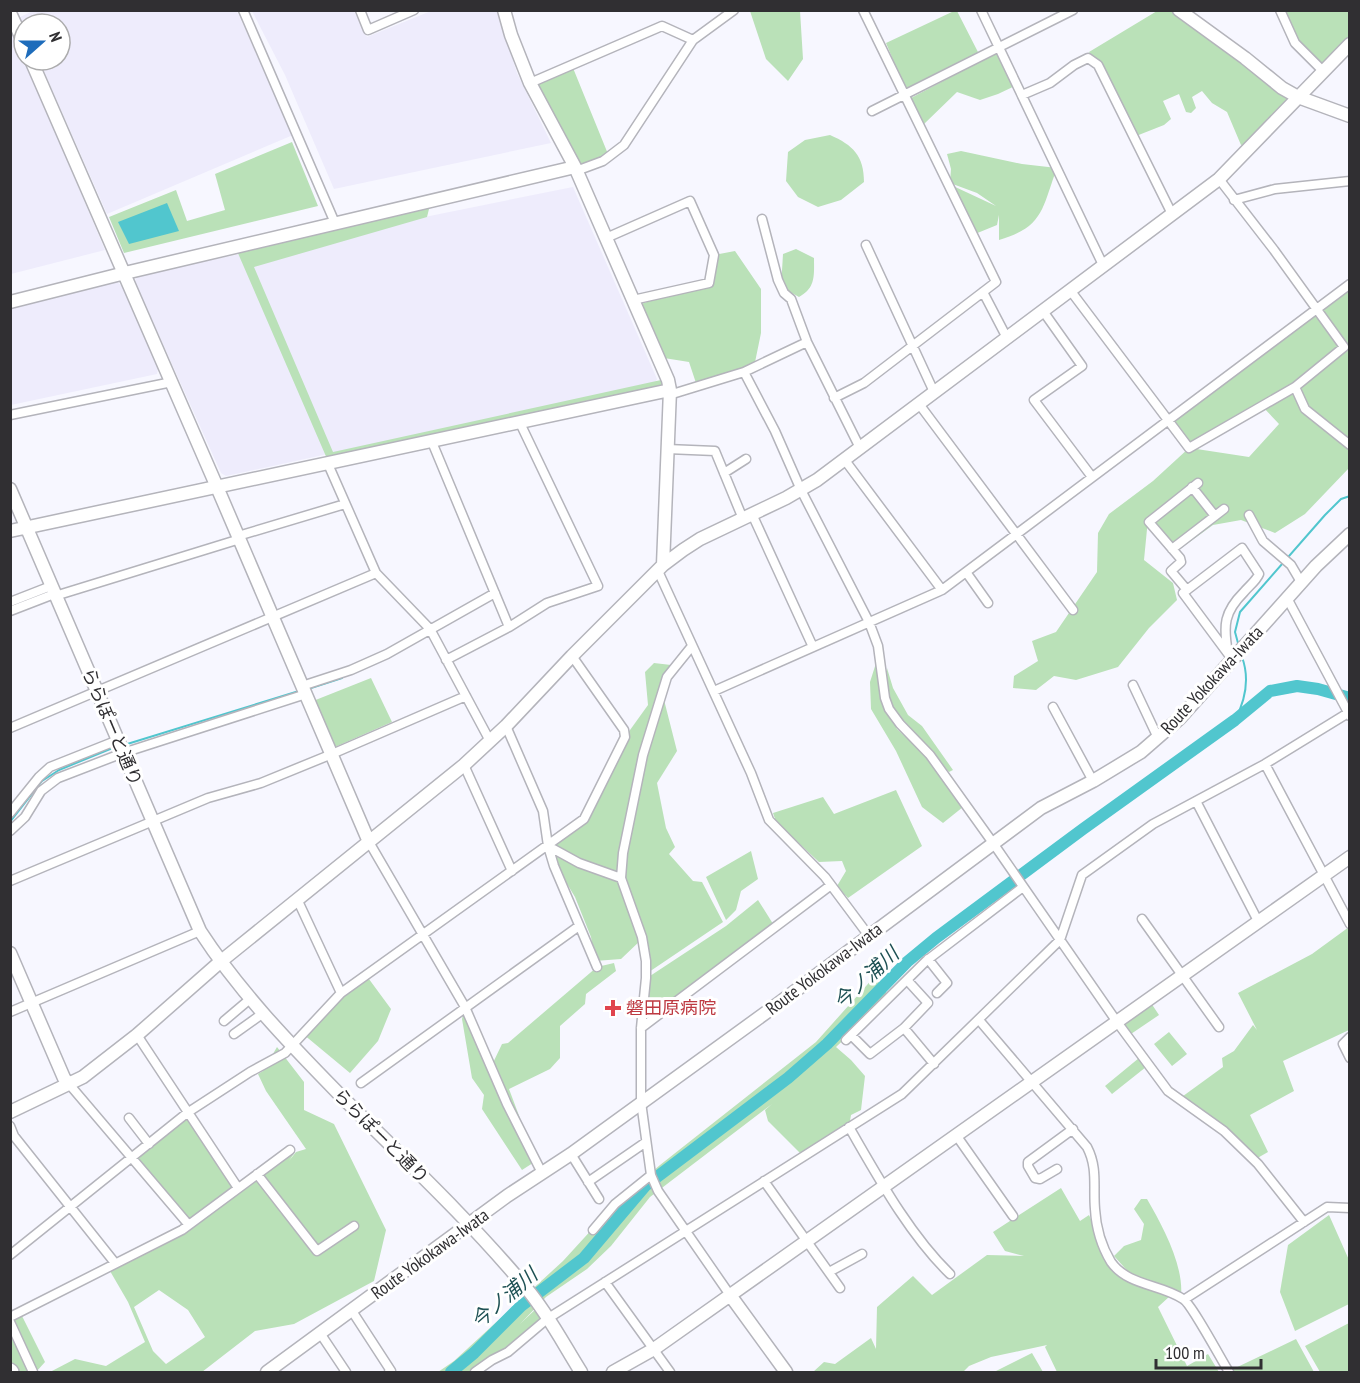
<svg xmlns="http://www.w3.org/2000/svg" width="1360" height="1383" font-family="'PT Sans Narrow','Noto Sans JP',sans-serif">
	<rect width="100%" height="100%" fill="#f7f7ff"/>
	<path fill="#eeecfc" d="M35 10 237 11 293 135 107 214 39 60H60V24L24 25 20 17Z
		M252 11H354L367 37 431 11H497L517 73 551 143 334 189 285 75Z
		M10 26 105 250 11 274H10Z
		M573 187 657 379 655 383 226 476 221 473 135 282 137 275Z
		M117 282 123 287 158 369 157 374 11 405 10 308Z"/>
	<path fill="#bae1b8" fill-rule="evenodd" d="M750 11H800L803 59 788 81 766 59Z
		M954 11H957L979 54 906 91 886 43Z
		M1157 11H1179L1291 93 1280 115 1268 118 1255 141 1241 145 1227 112 1212 103 1202 91 1192 97 1196 108 1191 113 1186 112 1179 94 1163 101 1171 119 1164 125 1131 138 1126 121 1089 52Z
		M1280 11H1349V36L1322 66 1293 39Z
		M998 52 1017 85 998 94 980 100 957 92 923 125 911 98Z
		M573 68 608 154 599 162 579 168 536 84Z
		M830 135C853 145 864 156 864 182L841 200 818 207 798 197 786 181 788 152 805 140Z
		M292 142 318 206 124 253 109 217 176 190 187 221 225 210 215 174Z
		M961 151 1022 164 1057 168C1042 208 1044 227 999 240V215L997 225 975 234 951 185 996 206 977 193 950 183 951 169 947 154Z
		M430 205 427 217 254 267 333 452 661 380 664 392 328 461 237 251Z
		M796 249 814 258C814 275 816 288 799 297L781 287 783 254Z
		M735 251 761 289V333L754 367 696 383 689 362 664 358 641 304 687 288 709 283 714 255Z
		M1349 284V468L1305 514 1275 533 1241 520 1213 525 1180 549 1159 536 1148 519 1144 560 1173 583 1177 600 1149 628 1118 667 1076 680 1054 676 1036 690 1013 688 1014 676 1038 661 1032 641 1056 632 1097 572 1098 533 1109 514 1153 481 1189 448 1167 421ZM1262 406 1279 424 1249 457 1190 448Z
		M877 660 883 702 897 729 928 758 963 807 943 823 922 807 896 751 871 709 870 682Z
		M654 663 671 665 662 692 677 751 657 783 666 828 675 847 669 854 693 881 702 882 723 922 646 974 642 939 621 959 595 961 591 937 575 897 543 844 584 819 625 737 648 705 645 672Z
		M887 668 893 688 908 715 922 726 953 770 949 772 889 704 886 676Z
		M371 678 392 722 335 747 313 701Z
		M896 790 922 846 848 898 837 886 846 871 842 861 819 862 776 822 773 813 823 797 834 814Z
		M751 851 758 879 741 891 736 910 726 920 706 877Z
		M758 900 775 927 641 1028 650 976 726 926Z
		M1349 927V1030L1283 1061 1294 1091 1250 1115 1268 1152 1254 1160 1179 1099 1223 1067 1222 1058 1234 1051 1253 1025 1257 1030 1238 993 1312 954Z
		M614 963 616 971 586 994 585 1004 560 1026V1058L550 1069 509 1089 536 1161 522 1170 482 1109 484 1095 472 1078 462 1019 465 1007 491 1067 502 1044 508 1043 597 967Z
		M366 975 391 1009 378 1041 350 1073 303 1034Z
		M875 976 889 997 836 1047 851 1060 865 1076 861 1110 851 1115 849 1127 807 1154 800 1153 768 1121 765 1110 772 1104 650 1197 611 1246 587 1269 546 1297 520 1324 539 1306 547 1319 475 1372H438L454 1361 563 1261 616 1203 660 1165 816 1042Z
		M1149 1000 1159 1015 1128 1036 1118 1022Z
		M1169 1032 1187 1054 1172 1066 1154 1044Z
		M277 1047 304 1082V1110L334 1124 386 1230 374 1281 294 1324 255 1331 202 1372H50L75 1359 106 1366 145 1342 128 1302 110 1271 189 1225 135 1160 187 1118 235 1190 277 1159 295 1152 289 1161 296 1152 306 1149 266 1091 258 1074 263 1071ZM159 1290 188 1310 205 1337 166 1364 153 1351 134 1307Z
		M1139 1058 1146 1067 1112 1094 1105 1086Z
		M1061 1188 1080 1221 1089 1215 1104 1247 1119 1270 1132 1276 1114 1256 1124 1246 1141 1240 1144 1224 1134 1209 1141 1199H1147C1162 1225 1184 1265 1181 1296H1170L1158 1307 1187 1366 1208 1354 1219 1372H1057L1045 1347 1047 1345 991 1357 969 1366 963 1372H813L824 1362 835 1364 871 1338 876 1349 877 1307 913 1276 932 1295 987 1255 1024 1256 1005 1251 993 1232Z
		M1329 1215 1349 1260V1304L1295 1331 1280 1292 1288 1245Z
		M20 1312 45 1362 36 1372H16L11 1361V1317Z
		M1349 1323V1372H1320L1305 1346Z
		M1296 1339 1314 1372 1229 1371Z
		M1032 1353 1043 1372H994Z"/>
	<path fill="#51c6ce" d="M167 203 179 231 129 244 118 222Z"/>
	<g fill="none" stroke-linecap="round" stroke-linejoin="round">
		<path stroke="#51c6ce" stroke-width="2" d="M1238 643 1235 632 1240 612 1325 515 1341 499 1350 496
			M308 689 342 678
			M1235 720C1246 699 1250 679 1242 657
			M124 745 299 691
			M10 822 42 781 59 770 115 747"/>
		<path stroke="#51c6ce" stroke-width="12" d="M451 1372 474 1353 521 1306 584 1258 645 1186 788 1078 827 1044 907 962 936 938 1083 829 1235 720 1270 691 1297 686 1318 689 1350 698"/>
		<g stroke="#b4b4bb" stroke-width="11">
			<path id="street" d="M243 10 335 223
				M360 10 368 30 414 10
				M981 10 1103 265
				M1280 10 1295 43 1322 70
				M530 83 662 26 693 40
				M1022 95 1050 83 1074 65 1088 58 1098 65 1172 214
				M872 111 1073 10
				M576 171 603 161 624 145 693 40 734 10
				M1234 200 1275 189 1350 181
				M762 219 778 280 784 293 791 299 807 342 860 448
				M606 238 690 201 714 255 709 283 633 300
				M866 245 934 392
				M1070 290 1189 448 1295 387 1344 347 1274 250 1219 179
				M983 292 1007 338
				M1043 311 1082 366 1034 400 1092 477
				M744 372 775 431 801 490 869 622 878 646 885 698 889 709 900 724 930 755 993 843 1117 1022 1168 1091 1224 1131 1258 1164 1304 1222
				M1295 387 1305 409 1350 445
				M669 395 744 372 807 342
				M834 398 864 383 996 282 863 10
				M919 404 1073 610
				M10 415 172 382
				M432 442 509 627 446 660
				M667 449 715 451 743 519
				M844 459 942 590
				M328 464 376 573 430 629 490 741
				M724 473 746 459
				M1192 487 1215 516
				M752 514 813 647
				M1249 515 1263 541 1291 565 1301 582
				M238 536 345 504
				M1172 549 1224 509
				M658 571 751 773 769 820 825 877 869 936
				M966 572 988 603
				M1187 590 1171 571 1181 562 1180 558 1149 522 1198 483
				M55 596 240 539
				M1287 598 1350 716
				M10 602 51 586
				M10 611 54 594
				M509 627 547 603 598 586 520 423
				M692 646 667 677 643 755 623 853 621 878 642 937 646 961V978L641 1028V1102L651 1175 658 1191 730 1295
				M1228 653C1223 625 1224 612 1244 592 1249 586 1256 581 1259 574L1242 548 1183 593 1232 659
				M1133 685 1158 738
				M302 686 351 670 387 654 495 593
				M714 691 942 590 1350 284
				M1053 707 1093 781
				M506 726 543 811 548 846 554 866 597 967
				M10 728 376 573
				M1265 764 1350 924
				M464 765 512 871
				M1196 801 1258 921
				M10 813 39 777 50 767 118 740
				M10 831 25 817 41 791 58 778 123 753 306 694
				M369 842 465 1007 507 1104 542 1173
				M548 846 579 863 621 878
				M10 881 208 798 261 783 332 754 466 696
				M298 901 341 993
				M1142 919 1219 1027
				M928 959 947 983 937 993
				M10 1012 200 931
				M979 1020 1087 1147C1098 1168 1093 1187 1095 1209 1096 1227 1102 1247 1111 1262 1128 1286 1161 1284 1183 1299 1191 1303 1222 1361 1229 1372
				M224 1021 250 999
				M641 1028 831 885
				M904 1028 934 1064
				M234 1034 262 1014
				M137 1035 238 1188
				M851 1035 870 1054 904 1028 928 1003 907 980
				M1350 1037 1343 1044 1350 1058
				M846 1040 926 961 1023 887
				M361 1083 579 926
				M69 1084 188 1224
				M129 1118 149 1144
				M10 1126 14 1136 115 1263
				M849 1127C878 1177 909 1234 950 1274
				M956 1135 1013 1216
				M571 1154 599 1199
				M1057 1169 1040 1179 1035 1178 1028 1166V1162L1073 1129
				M257 1174 317 1251 354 1226
				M764 1181 840 1288
				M588 1182 646 1142
				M593 1230 615 1204 651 1175
				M10 1255 187 1113 250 1072 285 1053 341 993 584 819 625 737 624 730 572 656
				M829 1272 862 1254
				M605 1282 670 1372
				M1185 1299 1327 1207 1350 1208
				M352 1311 391 1371 389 1372
				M10 1317 182 1230 290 1150
				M10 1322 33 1372
				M320 1333 346 1372
				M475 1372 492 1360 508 1352 547 1319 902 1094 1060 940 1082 875 1153 824 1265 764 1348 713"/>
		</g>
		<g stroke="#b4b4bb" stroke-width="15">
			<path id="secondary" d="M504 10 511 35 530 83 575 167 668 380 670 390 663 565
				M1179 10 1245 58 1282 88 1298 97 1350 116
				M10 13 24 43
				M31 60 217 487 369 842
				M10 302 125 273 575 167
				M10 489 200 931C239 991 288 1042 338 1093 402 1157 469 1219 527 1289 548 1314 564 1345 581 1372
				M10 531 670 390
				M10 953 64 1078 69 1084
				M10 1112 83 1077 137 1035 220 962 464 765 506 726 572 656 663 565 683 550 700 539 786 498 817 480 1219 179 1350 44
				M730 1295 786 1372
				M267 1372 507 1196 571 1154 775 1006 1041 808 1093 781 1141 752 1180 718 1316 566 1350 534
				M613 1372 654 1349 1350 857"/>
		</g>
		<g stroke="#b4b4bb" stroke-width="18">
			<path id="highway" d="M10 1371 11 1372"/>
		</g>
		<use href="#street" stroke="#fff" stroke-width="8"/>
		<use href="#secondary" stroke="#fff" stroke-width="12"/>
		<use href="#highway" stroke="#fff" stroke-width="15"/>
	</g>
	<path fill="#e0444e" stroke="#fff" stroke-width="2" d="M610 999h6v6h6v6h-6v6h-6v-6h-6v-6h6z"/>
	<g text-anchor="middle" stroke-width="6" stroke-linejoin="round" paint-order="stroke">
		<g font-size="18" fill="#302f32" stroke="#fff">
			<text transform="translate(1212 680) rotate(-47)" y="6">Route Yokokawa-Iwata</text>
			<text transform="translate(112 727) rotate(67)" y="6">ららぽーと通り</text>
			<text transform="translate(824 969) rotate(-37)" y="6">Route Yokokawa-Iwata</text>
			<text transform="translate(381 1136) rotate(45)" y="6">ららぽーと通り</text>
			<text transform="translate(430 1254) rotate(-36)" y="6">Route Yokokawa-Iwata</text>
		</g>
		<g font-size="18" fill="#be3a42" stroke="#fff" text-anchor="start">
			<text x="626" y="1014">磐田原病院</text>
		</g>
		<g font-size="20" font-style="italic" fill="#1e5154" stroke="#fff">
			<text transform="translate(866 978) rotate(-43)" y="7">今ノ浦川</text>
			<text transform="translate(504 1298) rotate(-41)" y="7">今ノ浦川</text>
		</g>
	</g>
	<rect width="1360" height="1383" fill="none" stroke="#302f32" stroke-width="24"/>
	<g transform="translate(42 42) rotate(69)"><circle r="28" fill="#ffffff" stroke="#acacad" stroke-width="1.5"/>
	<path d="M0-4.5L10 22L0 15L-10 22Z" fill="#1e6cbb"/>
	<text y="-9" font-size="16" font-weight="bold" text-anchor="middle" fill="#302f32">N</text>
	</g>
	<path d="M1156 1359v9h105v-9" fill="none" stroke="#302f32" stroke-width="3"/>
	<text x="1165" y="1359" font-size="18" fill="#302f32" stroke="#ffffff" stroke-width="4.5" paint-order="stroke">100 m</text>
</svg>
